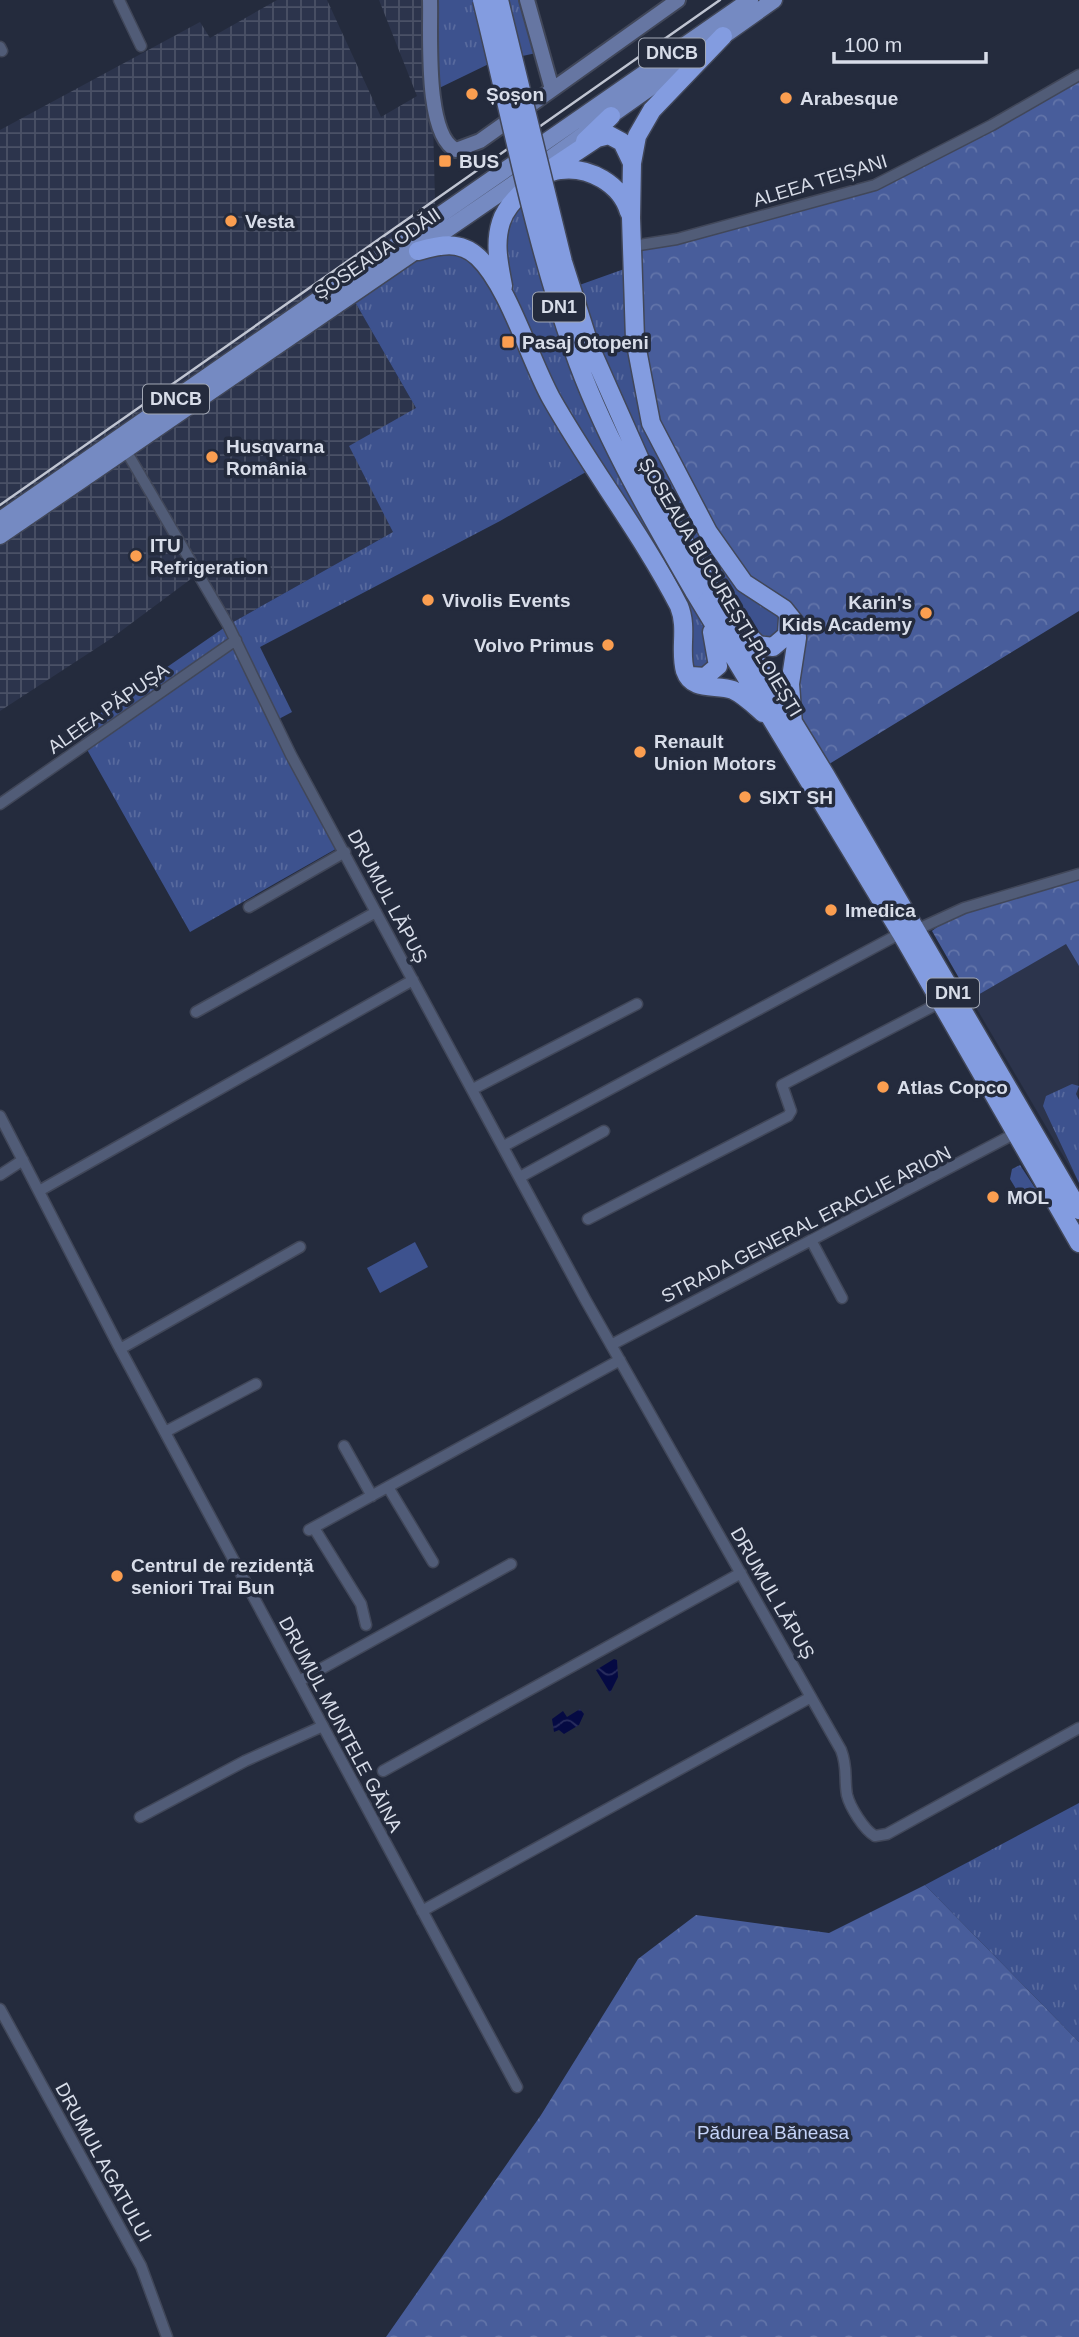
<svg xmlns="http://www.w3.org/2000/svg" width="1079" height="2337" font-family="Helvetica,sans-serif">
	<defs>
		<pattern id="industrial-grid" width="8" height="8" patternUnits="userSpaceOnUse" patternTransform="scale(1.75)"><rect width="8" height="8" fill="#2c344c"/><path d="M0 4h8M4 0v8" fill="none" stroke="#4a5166"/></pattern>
		<pattern id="grass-tufts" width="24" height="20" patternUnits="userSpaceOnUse" patternTransform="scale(1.75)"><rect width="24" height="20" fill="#3d528e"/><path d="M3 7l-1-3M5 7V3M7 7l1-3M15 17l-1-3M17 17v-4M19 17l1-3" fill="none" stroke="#586a9e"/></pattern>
		<pattern id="forest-crowns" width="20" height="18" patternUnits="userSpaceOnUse" patternTransform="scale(1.75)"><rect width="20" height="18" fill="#485d9b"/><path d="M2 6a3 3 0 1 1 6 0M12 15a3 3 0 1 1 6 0" fill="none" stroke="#6274a9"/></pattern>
		<pattern id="water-waves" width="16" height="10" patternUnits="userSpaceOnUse" patternTransform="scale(1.75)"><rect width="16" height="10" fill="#050a43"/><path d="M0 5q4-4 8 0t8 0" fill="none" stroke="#292d5e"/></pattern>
	</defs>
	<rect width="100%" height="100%" fill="#242b3d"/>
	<path fill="#2c344c" d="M1066 943 1079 966 1078 1181 971 999Z"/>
	<path fill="url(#industrial-grid)" d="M277 0H327L381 117 417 96 379 0H430L436 241 351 295 416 408 393 532 228 625 199 573 109 640 0 711V130L200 22 210 38Z"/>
	<path fill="url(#grass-tufts)" d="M430 0H482L497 60 433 91Z
		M500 0H527L541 52 513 58Z
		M528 189 574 352 706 612 719 660 694 677 685 631 593 468 500 521 260 647 292 712 275 721 341 846 190 932 76 730 228 625 393 532 349 446 416 408 351 295 418 251 460 247 505 299 497 241Z
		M627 268 784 609V640L749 639 649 480 571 288Z
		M1072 1084 1079 1086 1076 1094 1079 1100V1183L1043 1106 1046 1096Z
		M1020 1165 1039 1194 1035 1201 1022 1199 1010 1179 1012 1169Z
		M1079 1803V2042L925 1885Z"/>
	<path fill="url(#forest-crowns)" d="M1079 75V611L821 769 793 724 797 630 751 589 651 423 633 246 875 185Z
		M1079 878V966L1066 944 971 999 932 931C969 902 1034 892 1079 878Z
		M925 1885 1079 2042V2337H386L541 2115 638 1959 696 1915 829 1933Z"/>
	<path fill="#3d528e" d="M415 1242 428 1267 380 1293 367 1268Z"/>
	<path fill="url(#water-waves)" d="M614 1659 617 1660 618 1677 610 1693 596 1670Z
		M580 1709 584 1714 579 1725 564 1734 559 1730 554 1732 552 1719 563 1711 567 1717Z"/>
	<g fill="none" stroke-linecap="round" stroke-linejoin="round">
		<g stroke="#414759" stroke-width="13">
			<path id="street" d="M119 0 141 46
				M0 47 2 51
				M633 246 677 239 875 185 992 125 1079 75
				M125 449 228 625 291 755 585 1299 841 1750C848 1768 844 1778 847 1795 850 1807 864 1830 875 1836L887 1834 1079 1728
				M0 804 236 640
				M249 907 345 852
				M916 930 964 908 1079 874
				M196 1012 376 912
				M473 1089 637 1004
				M0 1116 118 1345 517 2087
				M504 1146 901 933
				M0 1175 23 1160
				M520 1177 604 1131
				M39 1191 413 980
				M588 1219 788 1116 791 1111 782 1085 941 1002
				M811 1240 842 1298
				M611 1345 1016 1133
				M120 1349 300 1247
				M165 1432 256 1384
				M344 1446 372 1496
				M388 1487 433 1562
				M314 1528 361 1604 366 1625
				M309 1530 620 1360
				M299 1681 511 1564
				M383 1771 741 1573
				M140 1817 245 1761 323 1726
				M422 1911 811 1697
				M0 2009 141 2266 167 2337"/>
		</g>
		<g stroke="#414759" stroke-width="18">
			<path id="secondary" d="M430 0C431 32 424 135 456 150L480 141 678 0
				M527 0 552 89"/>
		</g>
		<g stroke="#414759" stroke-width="19">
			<path id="primary" d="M0 520 750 0
				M0 536 531 172 774 0"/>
		</g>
		<g stroke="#414759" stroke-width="21">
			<path id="highway" d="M723 36 652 110 637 136 632 163 631 218 635 339 651 423 708 532 744 583 784 609 796 624 797 638 790 684 793 724
				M585 141 611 116
				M549 170 597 138 609 135 622 142 632 163
				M418 251C440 245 460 240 478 257 508 285 530 360 551 398 591 469 642 534 679 606 688 628 679 650 685 671 692 692 716 684 733 690 744 695 754 705 763 713
				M503 286C499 264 494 244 501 222 507 202 540 172 560 170 589 166 621 184 629 212
				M707 582 826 776 1079 1210
				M694 591 901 933 1079 1243
				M743 630 758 645 773 647 787 635 788 618
				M691 676 705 677 718 666 712 632"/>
		</g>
		<use href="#street" stroke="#515c77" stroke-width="10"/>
		<use href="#secondary" stroke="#6676a2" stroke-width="14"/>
		<use href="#primary" stroke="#758ac2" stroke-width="16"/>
		<use href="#highway" stroke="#839ce0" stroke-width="18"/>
		<path stroke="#c0c5d2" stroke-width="2.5" d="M0 505 720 0"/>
		<g stroke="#414759" stroke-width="21" stroke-linecap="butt">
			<path id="highway-bridge" d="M482 0C511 116 533 236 573 349 603 435 649 513 694 591
				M499 0 563 262 590 347 649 480 707 582"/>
		</g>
		<use href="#highway-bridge" stroke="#839ce0" stroke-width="18"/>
	</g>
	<g fill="#fb9e50" stroke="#242b3d" stroke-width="2.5">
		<circle cx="472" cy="94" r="7"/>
		<circle cx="786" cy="98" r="7"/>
		<rect x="438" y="154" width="14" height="14" rx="3.5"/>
		<circle cx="231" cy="221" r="7"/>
		<rect x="501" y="335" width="14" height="14" rx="3.5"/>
		<circle cx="212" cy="457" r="7"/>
		<circle cx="136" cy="556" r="7"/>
		<circle cx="428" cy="600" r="7"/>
		<circle cx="926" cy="613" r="7"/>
		<circle cx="608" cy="645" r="7"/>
		<circle cx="640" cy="752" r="7"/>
		<circle cx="745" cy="797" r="7"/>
		<circle cx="831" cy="910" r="7"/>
		<circle cx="883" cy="1087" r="7"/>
		<circle cx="993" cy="1197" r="7"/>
		<circle cx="117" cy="1576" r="7"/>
	</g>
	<g text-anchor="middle" stroke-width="7" stroke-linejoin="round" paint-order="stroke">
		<g fill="#242b3d" stroke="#a2a8b5" stroke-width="2">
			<rect x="639" y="38.5" width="66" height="29" rx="5"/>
			<rect x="533" y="292.5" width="52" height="29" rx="5"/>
			<rect x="143" y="384.5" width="66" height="29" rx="5"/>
			<rect x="927" y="978.5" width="52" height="29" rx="5"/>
		</g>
		<g font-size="18" font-weight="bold" fill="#d8dde9">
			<text x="672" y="59">DNCB</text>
			<text x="559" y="313">DN1</text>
			<text x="176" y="405">DNCB</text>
			<text x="953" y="999">DN1</text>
		</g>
		<g font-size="19" font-weight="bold" fill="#d8dde9" stroke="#242b3d" text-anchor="start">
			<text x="486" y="101">Șoșon</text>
			<text x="800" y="105">Arabesque</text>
			<text x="459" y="168">BUS</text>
			<text x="245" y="228">Vesta</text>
			<text x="522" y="349">Pasaj Otopeni</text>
			<text x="226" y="453">Husqvarna<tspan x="226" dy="22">România</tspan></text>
			<text x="150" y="552">ITU<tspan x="150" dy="22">Refrigeration</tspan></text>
			<text x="442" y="607">Vivolis Events</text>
			<text x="912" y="609" text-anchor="end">Karin's<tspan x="912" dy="22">Kids Academy</tspan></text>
			<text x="594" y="652" text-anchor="end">Volvo Primus</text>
			<text x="654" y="748">Renault<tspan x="654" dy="22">Union Motors</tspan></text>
			<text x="759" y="804">SIXT SH</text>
			<text x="845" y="917">Imedica</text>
			<text x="897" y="1094">Atlas Copco</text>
			<text x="1007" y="1204">MOL</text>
			<text x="131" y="1572">Centrul de rezidență<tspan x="131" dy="22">seniori Trai Bun</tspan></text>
		</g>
		<g font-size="19" fill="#d8dde9" stroke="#242b3d">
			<text transform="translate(820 180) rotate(-17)" y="7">ALEEA TEIȘANI</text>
			<text transform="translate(377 253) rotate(-34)" y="7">ȘOSEAUA ODĂII</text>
			<text transform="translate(721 587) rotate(59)" y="7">ȘOSEAUA BUCUREȘTI-PLOIEȘTI</text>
			<text transform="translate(108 708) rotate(-35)" y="7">ALEEA PĂPUȘA</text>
			<text transform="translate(388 896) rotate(62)" y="7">DRUMUL LĂPUȘ</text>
			<text transform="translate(806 1224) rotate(-27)" y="7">STRADA GENERAL ERACLIE ARION</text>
			<text transform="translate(773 1593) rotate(60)" y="7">DRUMUL LĂPUȘ</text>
			<text transform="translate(341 1724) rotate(62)" y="7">DRUMUL MUNTELE GĂINA</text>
			<text transform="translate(104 2162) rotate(61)" y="7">DRUMUL AGATULUI</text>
		</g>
		<g font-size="19" fill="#c5d3f8" stroke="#242b3d">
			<text x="773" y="2139">Pădurea Băneasa</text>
		</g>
	</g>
	<path d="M834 52v10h152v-10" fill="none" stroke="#d8dde9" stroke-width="3.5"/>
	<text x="844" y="52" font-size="21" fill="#d8dde9" stroke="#242b3d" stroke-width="5" paint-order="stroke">100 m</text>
</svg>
